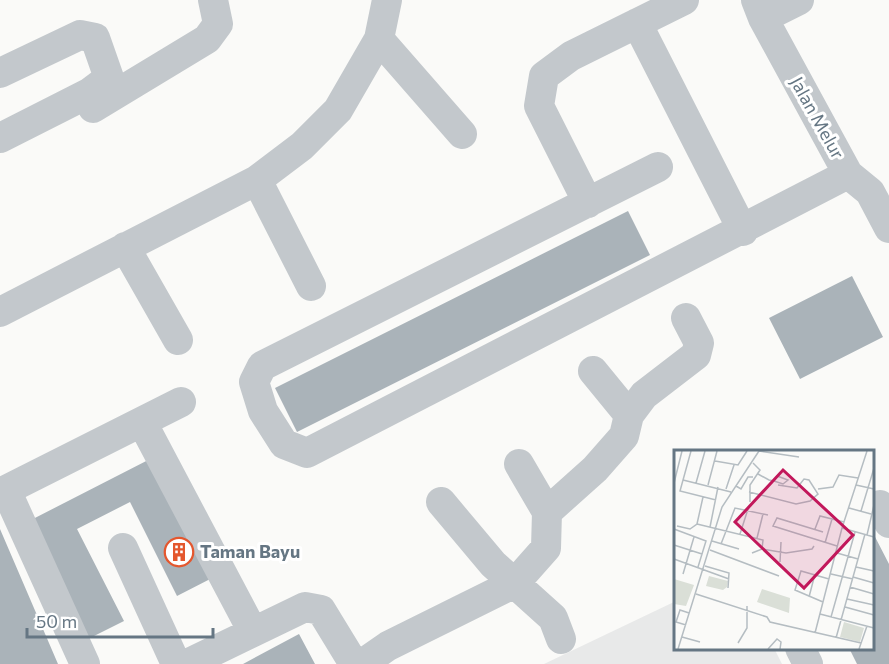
<svg xmlns="http://www.w3.org/2000/svg" width="889" height="664" font-family="Commissioner,sans-serif">
	<rect width="100%" height="100%" fill="#fafaf8"/>
	<path fill="#e8e9e9" d="M676 601V648H774L782 664H544Z"/>
	<path fill="#aab3b9" d="M628 211 650 255 297 432 275 388Z
		M852 276 883 337 800 379 769 318Z
		M156 456 216 576 177 596 130 502 77 529 124 621 88 639 29 521Z
		M0 529 58 664H0Z
		M872 531 889 564V664H857L849 648H872Z
		M299 634 315 664H243Z"/>
	<g fill="none" stroke-linecap="round" stroke-linejoin="round">
		<path stroke="#c3c8cc" stroke-width="30" d="M756 0 763 18 848 174 870 192 889 228
			M763 18 799 0
			M637 23 743 231
			M379 39 462 134
			M0 73 80 35 95 38 109 78 89 93 0 138
			M93 108 207 39 218 24 213 0
			M658 167 262 366 254 382 263 411 284 444 307 453 848 174
			M257 180 311 286
			M588 203 539 106 544 76 571 56 684 0
			M125 247 178 340
			M0 312 257 180 302 146 338 110 379 39 387 0
			M593 371 629 415
			M142 422 253 632
			M519 464 547 512
			M6 490 85 664
			M0 493 181 402
			M441 502 493 564 553 618 561 639
			M880 505 889 523
			M123 548 176 664
			M800 648 808 664
			M187 664 305 607 321 610 354 664
			M362 664 388 646 515 583 546 548 547 512 595 469 624 436 629 415 644 395 696 355 699 343 686 318"/>
	</g>
	<defs>
		<g id="building-ring" transform="scale(1.5)"><circle r="9.5" fill="#fff" stroke="#e4572e" stroke-width="1.5"/><path d="M-4-6H4V6H1V3H-1V6H-4ZM-2.5-4.3h1.7v1.8h-1.7ZM.8-4.3h1.7v1.8H.8ZM-2.5-1h1.7V.8h-1.7ZM.8-1h1.7V.8H.8Z" fill="#e4572e"/></g>
	</defs>
	<g fill-rule="evenodd">
		<use href="#building-ring" x="179" y="552"/>
	</g>
	<g text-anchor="middle" stroke-width="6" stroke-linejoin="round" paint-order="stroke">
		<g font-size="18" fill="#657683" stroke="#fff">
			<text transform="translate(817 118) rotate(61)" y="6">Jalan Melur</text>
		</g>
		<g font-size="18" font-weight="bold" fill="#657683" stroke="#fff" text-anchor="start">
			<text x="200" y="558">Taman Bayu</text>
		</g>
	</g>
	<g transform="translate(674 450)">
		<rect width="200" height="200" fill="#fafaf8"/>
		<path d="M35 126 54 131 53 137 49 140 32 136ZM0 129 20 135 12 156 0 154ZM88 139 116 148 115 163 83 152ZM170 172 190 178 186 192 166 187Z" fill="#dadfd7"/>
		<path fill="none" stroke="#b5bdc2" stroke-width="1.5" d="M17 1 6 41 42 50M85 1 125 7M41 11 64 15 73 1M84 24 95 30 100 31 109 34 114 30 103 26 100 31M9 30 57 42M0 33 8 1M22 33 31 1M34 35 43 1M182 35 200 39M62 36 67 39 74 27H79M52 39 60 15M144 39 159 37 165 25 184 28M75 42 122 54 136 51 144 44 135 30 130 29 123 38 104 35M76 52V35L86 20 79 13M175 58 197 64M187 61 200 18M23 74 89 90 88 99M3 76 16 79 23 74 29 47M36 77 44 37M168 78 200 87M0 79 32 91 24 117M141 79 146 66 170 72M149 82 103 68 99 76 163 96M66 84 74 59M193 85 200 55M83 88 89 64M38 91 65 99M151 93 158 69M47 94 61 58 94 65M0 95 28 104M36 100 105 126M78 103 88 99 112 103 138 99 140 96M163 103 184 109M0 109 55 129M106 112 107 92M31 116 55 123 54 138M182 117 200 121M9 124 20 87M157 124 179 129M179 127 200 133M176 137 200 144M22 144 93 167 96 172 187 193M135 147 141 124M173 149 200 155M149 152 121 140 127 121 155 129M171 157 200 165M146 164 200 178M157 167 181 82M12 175 2 172 6 160 15 163M141 183 168 78 193 1M8 187 26 192M162 188 191 84M64 193 73 178V156M4 199 48 57 85 1M94 199 103 189 107 192 106 199M185 199 193 176"/>
		<path fill="#c2185b" fill-opacity="0.15" stroke="#c2185b" stroke-width="3" d="M109 20 179 85 130 138 61 72Z"/>
		<rect width="200" height="200" fill="none" stroke="#657683" stroke-width="3"/>
	</g>
	<path d="M27 628v9h186v-9" fill="none" stroke="#657683" stroke-width="3"/>
	<text x="36" y="628" font-size="18" fill="#657683" stroke="#ffffff" stroke-width="4.5" paint-order="stroke">50 m</text>
</svg>
